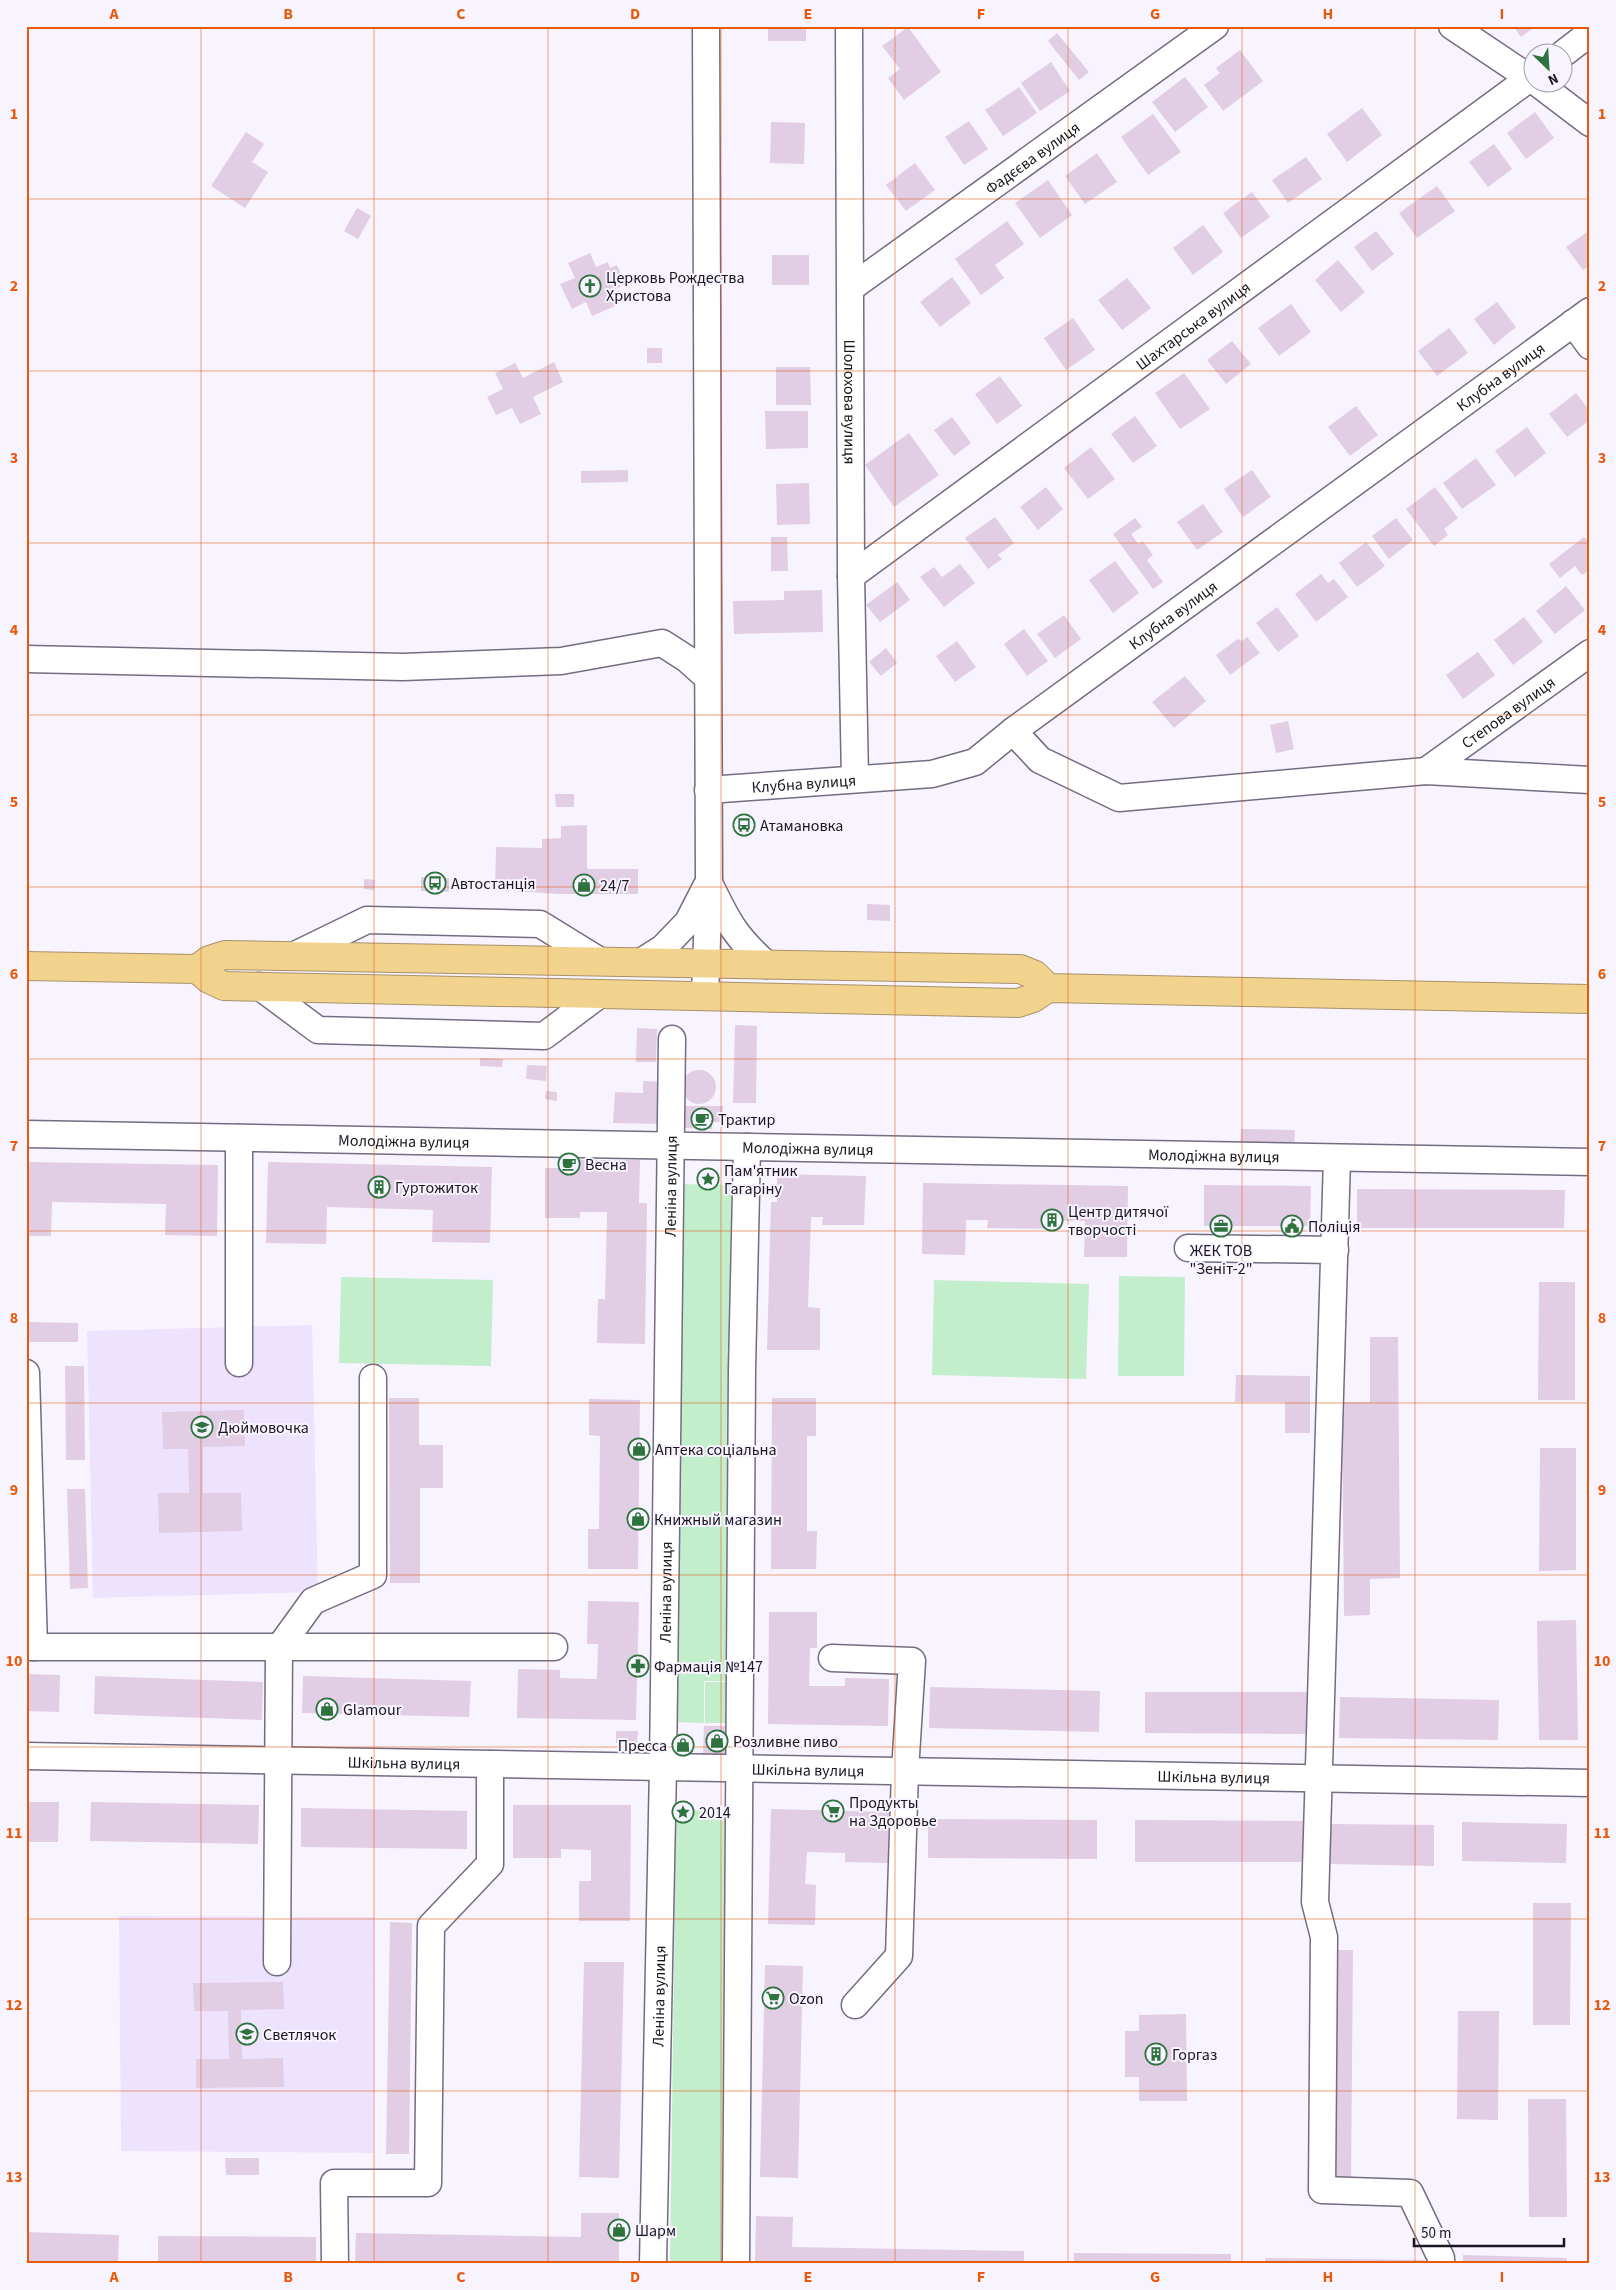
<svg xmlns="http://www.w3.org/2000/svg" width="1616" height="2290" font-family="'Source Sans 3',sans-serif">
	<rect width="100%" height="100%" fill="#f8f4ff"/>
	<path fill="#eee3ff" d="M312 1325 318 1592 93 1598 87 1331Z
		M119 1916 374 1917 373 2153 121 2151Z"/>
	<path fill="#c3eecc" d="M680 1184 735 1185 727 1681H704V1723L671 1722Z
		M1119 1276 1185 1277 1184 1376H1118Z
		M341 1277 493 1280 491 1366 339 1363Z
		M934 1280 1089 1284 1086 1379 932 1375Z
		M705 1682H727L726 1723H705Z
		M676 1810 730 1811 723 2264H670Z"/>
	<path fill="#e1cde4" d="M768 26H806V41H768Z
		M1513 26H1536L1521 37Z
		M908 27 941 72 904 100 888 78 900 69 882 46Z
		M1057 33 1089 72 1079 80 1048 41Z
		M1240 50 1263 81 1223 111 1204 85 1220 73 1216 68Z
		M1051 62 1070 91 1040 111 1021 83Z
		M1185 77 1208 107 1175 132 1152 102Z
		M1019 87 1037 113 1003 136 985 110Z
		M1362 108 1382 135 1347 162 1327 134Z
		M1535 112 1554 138 1526 159 1507 133Z
		M1153 114 1181 152 1148 175 1121 137Z
		M969 121 988 149 964 165 945 137Z
		M771 122 805 123 804 164 770 163Z
		M246 132 264 144 252 162 268 172 245 208 211 186Z
		M1494 144 1512 169 1488 187 1469 162Z
		M1097 153 1117 182 1085 204 1065 176Z
		M1306 157 1322 179 1288 203 1272 180Z
		M915 163 935 190 906 211 886 185Z
		M1048 180 1072 215 1040 238 1015 203Z
		M1437 186 1455 211 1417 238 1399 213Z
		M1252 192 1270 217 1241 238 1223 213Z
		M357 208 371 216 358 239 344 231Z
		M1007 221 1024 244 995 265 1004 278 981 295 955 259Z
		M1203 225 1223 252 1193 275 1173 248Z
		M1590 230V265L1583 270 1566 247Z
		M1376 231 1394 254 1372 271 1354 247Z
		M590 253 596 267 608 262 610 268 617 265 623 278 617 281 620 287 608 292 615 306 592 316 586 302 572 309 560 284 575 278 568 263Z
		M772 255H809V285H772Z
		M1338 260 1365 292 1341 312 1315 280Z
		M952 277 971 303 940 327 920 302Z
		M1127 278 1151 308 1122 330 1098 300Z
		M1497 302 1516 327 1494 345 1474 319Z
		M1291 304 1311 332 1279 356 1258 328Z
		M1073 318 1095 350 1066 370 1044 338Z
		M1449 328 1468 353 1437 376 1418 351Z
		M1232 341 1251 364 1226 384 1207 360Z
		M647 348H662V363H647Z
		M554 362 563 382 533 397 541 414 520 424 512 408 496 415 487 397 503 389 495 373 515 363 523 378Z
		M776 367H810L811 405H776Z
		M1184 373 1210 409 1180 429 1155 393Z
		M1000 376 1022 406 997 424 975 394Z
		M1576 393 1590 411V420L1567 437 1549 414Z
		M1356 406 1378 435 1350 456 1328 427Z
		M765 411H808V448L766 449Z
		M1135 416 1157 446 1133 463 1111 434Z
		M952 417 971 443 954 456 934 430Z
		M1527 427 1546 453 1515 477 1495 451Z
		M909 433 939 475 894 507 865 465Z
		M1091 447 1115 479 1088 499 1064 468Z
		M1476 458 1496 485 1462 509 1443 483Z
		M628 470V482L581 483V471Z
		M1252 470 1271 497 1243 517 1224 489Z
		M809 483 810 524 777 525 776 484Z
		M1046 487 1063 509 1038 530 1020 507Z
		M1435 487 1458 518 1444 529 1448 535 1434 546 1406 509Z
		M1203 504 1223 532 1197 550 1177 522Z
		M995 517 1014 543 998 555 1002 559 988 569 965 538Z
		M1135 518 1142 527 1131 534 1138 544 1143 541 1153 555 1147 560 1163 582 1153 589 1113 534Z
		M1396 518 1413 540 1389 559 1372 536Z
		M771 537H787L788 571H771Z
		M1584 537 1590 544V570L1582 575 1575 566 1560 578 1549 564Z
		M1366 542 1385 566 1357 587 1339 563Z
		M1115 561 1139 593 1113 613 1089 580Z
		M960 564 975 583 944 607 920 577 934 567 942 577Z
		M1321 574 1328 583 1334 579 1348 597 1316 622 1295 594Z
		M897 582 910 600 880 622 866 605Z
		M1566 586 1585 610 1555 634 1536 611Z
		M822 590 823 632 734 634 733 601 784 600V591Z
		M1277 607 1299 636 1278 652 1256 623Z
		M1064 615 1081 639 1055 658 1037 634Z
		M1524 617 1543 642 1513 665 1494 640Z
		M1024 629 1048 661 1027 676 1004 644Z
		M1247 637 1260 653 1230 675 1216 655 1238 639 1242 641Z
		M957 641 976 667 955 682 936 656Z
		M886 648 897 663 881 676 869 662Z
		M1478 652 1495 675 1463 699 1446 675Z
		M1185 676 1206 701 1174 728 1152 702Z
		M1288 721 1294 749 1276 753 1270 725Z
		M555 794H574V807H556Z
		M587 825V869H638V894H560L495 890 496 847 542 848V839L561 838V826Z
		M421 877 449 878V892L421 891Z
		M364 879 375 880 374 890 364 889Z
		M867 904 890 905V921L867 920Z
		M735 1025 757 1026 756 1103H733Z
		M637 1028 657 1029 656 1062H636Z
		M480 1058 503 1059 502 1067 480 1066Z
		M527 1065 547 1066 546 1081 526 1079Z
		M682 1087a17 17 0 1 1 34 0a17 17 0 1 1-34 0Z
		M643 1081 665 1082 664 1124 613 1123 615 1092 643 1093Z
		M546 1091 557 1092V1101L545 1099Z
		M682 1106H723V1122H712V1129L682 1128Z
		M1241 1129 1295 1130 1294 1150 1240 1148Z
		M569 1160H640L639 1203H647L645 1344 597 1343 598 1299H605L607 1212H580V1218H545V1168H569Z
		M26 1162 218 1165 217 1236 165 1235 166 1204 52 1202 51 1236H26Z
		M268 1162 492 1167 490 1243 432 1242 433 1210 327 1207 326 1244 266 1243Z
		M777 1174 866 1176 864 1225H822L823 1217H811L808 1307 820 1308V1350H767L771 1202H777Z
		M923 1183 1128 1186 1127 1257H1084L1085 1221H1061V1229L987 1228 988 1220H966L965 1255 922 1254Z
		M1204 1185 1311 1186 1310 1226H1204Z
		M1357 1189 1565 1190 1564 1228H1357Z
		M1539 1282H1575V1400H1538Z
		M28 1322 78 1323V1342H28Z
		M1370 1337H1398L1400 1578 1370 1579V1615L1344 1616 1342 1402H1370Z
		M65 1366H84L85 1460H66Z
		M1236 1375 1310 1376V1433H1285V1402H1235Z
		M389 1398H419V1445H443V1488H420V1583H390Z
		M772 1398H816V1436H807V1531H817L816 1569H771Z
		M589 1399 640 1400 638 1569H588V1529H599L600 1436 589 1435Z
		M244 1410 245 1446 203 1447V1493H241L242 1531 159 1533 158 1493H189L188 1449H163L162 1412Z
		M1540 1448H1576V1570L1539 1571Z
		M67 1489H85L88 1588 70 1589Z
		M588 1601 639 1602 636 1720 517 1718 518 1669 560 1670V1678L597 1679 598 1644H587Z
		M769 1612H817V1648H810L809 1686H845V1678L889 1679 888 1726 768 1724Z
		M1576 1620 1578 1740H1539L1537 1621Z
		M26 1674 60 1675 59 1712 26 1711Z
		M95 1676 263 1682 262 1720 94 1714Z
		M303 1676 471 1681 469 1717 302 1713Z
		M930 1687 1100 1691 1099 1732 929 1728Z
		M1145 1692H1311V1734L1145 1733Z
		M1340 1697 1499 1700 1498 1740 1339 1738Z
		M704 1726H730V1756L703 1755Z
		M616 1731H638L637 1744 616 1743Z
		M672 1736 693 1737V1754L672 1753Z
		M26 1802H59L58 1842H26Z
		M91 1802 259 1805 258 1844 90 1841Z
		M513 1805H631L630 1921H579V1881H591V1850L561 1849V1858H513Z
		M301 1808 467 1811V1849L301 1847Z
		M771 1809 889 1812 888 1863 845 1862V1853L807 1852 805 1884 816 1885 815 1925 768 1924Z
		M928 1819 1097 1820V1859L928 1858Z
		M1135 1820 1304 1821V1862H1135Z
		M1462 1822 1567 1824 1566 1863 1462 1861Z
		M1330 1824 1434 1825V1866L1330 1864Z
		M1533 1903H1571L1570 2025H1533Z
		M390 1922 412 1923 409 2154H386Z
		M1332 1950H1353L1351 2183H1330Z
		M584 1962H624L619 2178 579 2177Z
		M765 1965 803 1966 798 2178 760 2177Z
		M283 1982 284 2009 241 2010 242 2059 283 2058 284 2087 196 2088V2059H229L228 2011H194L193 1983Z
		M1458 2011H1499L1498 2120 1457 2119Z
		M1186 2014 1187 2101H1139V2077H1125V2031H1139V2015Z
		M1528 2099H1566L1567 2217H1529Z
		M225 2158H259V2175H226Z
		M581 2213H619V2264H355L356 2233 581 2237Z
		M756 2216 793 2217 792 2247 1024 2251V2264H755Z
		M26 2232 119 2235 118 2264H26Z
		M158 2236 316 2237V2264H158Z
		M1074 2253 1231 2254V2264H1074Z
		M1463 2255 1567 2258V2264H1463Z
		M1265 2258 1425 2260V2264H1265Z"/>
	<g fill="none" stroke-linecap="round" stroke-linejoin="round">
		<g stroke="#756b82" stroke-width="29">
			<g id="minor">
				<path id="s1" d="M849 26 851 576 855 779"/>
				<path d="M1452 26 1534 81"/>
				<path d="M1564 53 1590 33"/>
				<path d="M1536 82 1590 123"/>
				<path id="s2" d="M852 287 1215 26"/>
				<path d="M1573 323 1590 346"/>
				<path id="s3" d="M851 576 1534 75"/>
				<path d="M26 659 403 667 561 661 662 643 687 659 707 677"/>
				<path d="M1013 731 1040 760 1119 798 1426 771 1590 780"/>
				<path id="s4" d="M1426 771 1590 653"/>
				<path id="s5" d="M708 790 932 774 975 762 1013 731 1590 311"/>
				<path d="M711 887C729 924 736 937 767 965"/>
				<path d="M293 956 367 920 540 924 600 961"/>
				<path d="M641 962 663 948 688 922 706 887"/>
				<path d="M259 986 318 1030 544 1036 600 994"/>
				<path d="M705 996 709 881 706 26"/>
				<path id="s6" d="M26 1134 1590 1162"/>
				<path d="M1337 1158 1315 1902 1324 1937 1322 2190 1410 2193 1441 2258V2264"/>
				<path d="M1188 1248 1335 1250"/>
				<path d="M239 1363V1138"/>
				<path d="M26 1373 34 1647"/>
				<path d="M26 1647H554"/>
				<path d="M832 1658 912 1661 905 1771 899 1956 855 2005"/>
				<path id="s7" d="M26 1756 1590 1783"/>
				<path d="M277 1962 279 1648 313 1601 373 1575V1378"/>
				<path d="M335 2264 334 2183H428L431 1926 490 1864V1764"/>
				<path id="s8" d="M653 2264 663 1767 672 1039"/>
				<path d="M736 2264 742 1370 747 1147"/>
			</g>
		</g>
		<g stroke="#a79168" stroke-width="30">
			<path id="highway" d="M26 966 197 969 209 960 225 955 1020 969 1035 975 1048 988
				M197 969 209 979 224 986 1018 1003 1033 998 1048 988 1590 999"/>
		</g>
		<use href="#minor" stroke="#fff" stroke-width="26"/>
		<use href="#highway" stroke="#f2d38e" stroke-width="28"/>
	</g>
	<path fill="none" stroke="#e8590c" stroke-width="1" stroke-opacity="0.55" d="M201 26V2264M374 26V2264M548 26V2264M721 26V2264M895 26V2264M1068 26V2264M1242 26V2264M1415 26V2264M26 199H1590M26 371H1590M26 543H1590M26 715H1590M26 887H1590M26 1059H1590M26 1231H1590M26 1403H1590M26 1575H1590M26 1747H1590M26 1919H1590M26 2091H1590"/>
	<defs>
		<g id="church-ring" transform="scale(1.125)"><circle r="9.5" fill="#f8f4ff" stroke="#2e723d" stroke-width="1.5"/><path d="M-1.2-6h2.4v3.5h3.3v2.4h-3.3V6h-2.4V-.1h-3.3v-2.4h3.3Z" fill="#2e723d"/></g>
		<g id="bus-ring" transform="scale(1.125)"><circle r="9.5" fill="#f8f4ff" stroke="#2e723d" stroke-width="1.5"/><path d="M-5-6H5V4H4V6H2V4H-2V6H-4V4H-5ZM-3.5-4V0h7V-4ZM-3.5 1.2v1.5H-2V1.2ZM2 1.2v1.5H3.5V1.2Z" fill="#2e723d"/></g>
		<g id="shop-ring" transform="scale(1.125)"><circle r="9.5" fill="#f8f4ff" stroke="#2e723d" stroke-width="1.5"/><path d="M-5-2.5h2.3a2.7 3.5 0 0 1 5.4 0H5L5.5 6h-11ZM-1.5-2.5h3a1.5 2.3 0 0 0-3 0Z" fill="#2e723d"/></g>
		<g id="cafe-ring" transform="scale(1.125)"><circle r="9.5" fill="#f8f4ff" stroke="#2e723d" stroke-width="1.5"/><path d="M-5.5-4.5H6V0H3Q3 3.5 0 3.5H-2.5Q-5.5 3.5-5.5 0ZM3-3.2v2h1.7v-2ZM-6 4.5H4V6H-6Z" fill="#2e723d"/></g>
		<g id="sight-ring" transform="scale(1.125)"><circle r="9.5" fill="#f8f4ff" stroke="#2e723d" stroke-width="1.5"/><path d="M0-6L1.8-2.2L6-1.7L2.9 1.2L3.7 5.4L0 3.3L-3.7 5.4L-2.9 1.2L-6-1.7L-1.8-2.2Z" fill="#2e723d"/></g>
		<g id="building-ring" transform="scale(1.125)"><circle r="9.5" fill="#f8f4ff" stroke="#2e723d" stroke-width="1.5"/><path d="M-4-6H4V6H1V3H-1V6H-4ZM-2.5-4.3h1.7v1.8h-1.7ZM.8-4.3h1.7v1.8H.8ZM-2.5-1h1.7V.8h-1.7ZM.8-1h1.7V.8H.8Z" fill="#2e723d"/></g>
		<g id="office-ring" transform="scale(1.125)"><circle r="9.5" fill="#f8f4ff" stroke="#2e723d" stroke-width="1.5"/><path d="M-6-3h4V-5.5h4V-3h4V5H-6ZM-1-4.5V-3h2v-1.5ZM-6 0V1H6V0Z" fill="#2e723d"/></g>
		<g id="civic-ring" transform="scale(1.125)"><circle r="9.5" fill="#f8f4ff" stroke="#2e723d" stroke-width="1.5"/><path d="M-.6-6.5H3V-4.5H.6V-3L4-1V1h2V6H-6V1h2V-1L-.6-3ZM-1.2 2.5V6h2.4V2.5Z" fill="#2e723d"/></g>
		<g id="school-ring" transform="scale(1.125)"><circle r="9.5" fill="#f8f4ff" stroke="#2e723d" stroke-width="1.5"/><path d="M0-5L7-2L0 1L-7-2ZM-4 1L0 2.5L4 1V4Q0 6-4 4Z" fill="#2e723d"/></g>
		<g id="pharmacy-ring" transform="scale(1.125)"><circle r="9.5" fill="#f8f4ff" stroke="#2e723d" stroke-width="1.5"/><path d="M-2-6h4v4h4v4h-4v4h-4v-4h-4v-4h4Z" fill="#2e723d"/></g>
		<g id="supermarket-ring" transform="scale(1.125)"><circle r="9.5" fill="#f8f4ff" stroke="#2e723d" stroke-width="1.5"/><path d="M-6-5.5h2.5l.6 2H6L4.5 2H-2.5L-4.4-4H-6ZM-1.5 3.2a1.3 1.3 0 1 0 .1 0ZM3 3.2a1.3 1.3 0 1 0 .1 0Z" fill="#2e723d"/></g>
	</defs>
	<g fill-rule="evenodd">
		<use href="#church-ring" x="590" y="286"/>
		<use href="#bus-ring" x="744" y="825"/>
		<use href="#bus-ring" x="435" y="883"/>
		<use href="#shop-ring" x="584" y="885"/>
		<use href="#cafe-ring" x="702" y="1119"/>
		<use href="#cafe-ring" x="569" y="1164"/>
		<use href="#sight-ring" x="708" y="1179"/>
		<use href="#building-ring" x="379" y="1187"/>
		<use href="#building-ring" x="1052" y="1220"/>
		<use href="#office-ring" x="1221" y="1226"/>
		<use href="#civic-ring" x="1292" y="1226"/>
		<use href="#school-ring" x="202" y="1427"/>
		<use href="#shop-ring" x="639" y="1449"/>
		<use href="#shop-ring" x="638" y="1519"/>
		<use href="#pharmacy-ring" x="638" y="1666"/>
		<use href="#shop-ring" x="327" y="1709"/>
		<use href="#shop-ring" x="717" y="1741"/>
		<use href="#shop-ring" x="683" y="1745"/>
		<use href="#supermarket-ring" x="833" y="1811"/>
		<use href="#sight-ring" x="683" y="1812"/>
		<use href="#supermarket-ring" x="773" y="1998"/>
		<use href="#school-ring" x="247" y="2034"/>
		<use href="#building-ring" x="1156" y="2054"/>
		<use href="#shop-ring" x="619" y="2230"/>
	</g>
	<g text-anchor="middle" stroke-width="4" stroke-linejoin="round" paint-order="stroke">
		<g font-size="16" fill="#1b1720" stroke="#f8f4ff">
			<text dy="6" stroke="none"><textPath href="#s2" startOffset="222">Фадєєва вулиця</textPath></text>
			<text dy="6" stroke="none"><textPath href="#s3" startOffset="424">Шахтарська вулиця</textPath></text>
			<text dy="6" stroke="none"><textPath href="#s5" startOffset="921">Клубна вулиця</textPath></text>
			<text dy="6" stroke="none"><textPath href="#s1" startOffset="376">Шолохова вулиця</textPath></text>
			<text dy="6" stroke="none"><textPath href="#s5" startOffset="516">Клубна вулиця</textPath></text>
			<text dy="6" stroke="none"><textPath href="#s4" startOffset="101">Степова вулиця</textPath></text>
			<text dy="6" stroke="none"><textPath href="#s5" startOffset="96">Клубна вулиця</textPath></text>
			<text dy="6" stroke="none"><textPath href="#s6" startOffset="378">Молодіжна вулиця</textPath></text>
			<text dy="6" stroke="none"><textPath href="#s6" startOffset="782">Молодіжна вулиця</textPath></text>
			<text dy="6" stroke="none"><textPath href="#s6" startOffset="1188">Молодіжна вулиця</textPath></text>
			<text dy="6" stroke="none"><textPath href="#s8" startOffset="1078">Леніна вулиця</textPath></text>
			<text dy="6" stroke="none"><textPath href="#s8" startOffset="672">Леніна вулиця</textPath></text>
			<text dy="6" stroke="none"><textPath href="#s7" startOffset="378">Шкільна вулиця</textPath></text>
			<text dy="6" stroke="none"><textPath href="#s7" startOffset="782">Шкільна вулиця</textPath></text>
			<text dy="6" stroke="none"><textPath href="#s7" startOffset="1188">Шкільна вулиця</textPath></text>
			<text dy="6" stroke="none"><textPath href="#s8" startOffset="268">Леніна вулиця</textPath></text>
		</g>
		<g font-size="16" fill="#1b1720" stroke="#f8f4ff" text-anchor="start">
			<text x="606" y="283">Церковь Рождества<tspan x="606" dy="18">Христова</tspan></text>
			<text x="760" y="831">Атамановка</text>
			<text x="451" y="889">Автостанція</text>
			<text x="600" y="891">24/7</text>
			<text x="718" y="1125">Трактир</text>
			<text x="585" y="1170">Весна</text>
			<text x="724" y="1176">Пам'ятник<tspan x="724" dy="18">Гагаріну</tspan></text>
			<text x="395" y="1193">Гуртожиток</text>
			<text x="1068" y="1217">Центр дитячої<tspan x="1068" dy="18">творчості</tspan></text>
			<text x="1308" y="1232">Поліція</text>
			<text x="1221" y="1256" text-anchor="middle">ЖЕК ТОВ<tspan x="1221" dy="18">"Зеніт-2"</tspan></text>
			<text x="218" y="1433">Дюймовочка</text>
			<text x="655" y="1455">Аптека соціальна</text>
			<text x="654" y="1525">Книжный магазин</text>
			<text x="654" y="1672">Фармація №147</text>
			<text x="343" y="1715">Glamour</text>
			<text x="733" y="1747">Розливне пиво</text>
			<text x="667" y="1751" text-anchor="end">Пресса</text>
			<text x="849" y="1808">Продукты<tspan x="849" dy="18">на Здоровье</tspan></text>
			<text x="699" y="1818">2014</text>
			<text x="789" y="2004">Ozon</text>
			<text x="263" y="2040">Светлячок</text>
			<text x="1172" y="2060">Горгаз</text>
			<text x="635" y="2236">Шарм</text>
		</g>
	</g>
	<rect width="1616" height="2290" fill="none" stroke="#f8f4ff" stroke-width="55"/>
	<g transform="translate(1548 68) rotate(155)"><circle r="24" fill="#f8f4ff" stroke="#a09ca6"/>
	<path d="M0-4L9 19L0 12L-9 19Z" fill="#2e723d"/>
	<text y="-8" font-size="14" font-weight="bold" text-anchor="middle" fill="#1b1720">N</text>
	</g>
	<path d="M1414 2238v8h150v-8" fill="none" stroke="#1b1720" stroke-width="2.5"/>
	<text x="1421" y="2238" font-size="15" fill="#1b1720" stroke="#f8f4ff" stroke-width="4" paint-order="stroke">50 m</text>
	<rect x="28" y="28" width="1560" height="2234" fill="none" stroke="#e8590c" stroke-width="2"/>
	<g font-size="16" text-anchor="middle" font-weight="bold" fill="#e8590c">
		<text x="114" y="19">A</text>
		<text x="288" y="19">B</text>
		<text x="461" y="19">C</text>
		<text x="635" y="19">D</text>
		<text x="808" y="19">E</text>
		<text x="981" y="19">F</text>
		<text x="1155" y="19">G</text>
		<text x="1328" y="19">H</text>
		<text x="1502" y="19">I</text>
		<text x="14" y="119">1</text>
		<text x="1602" y="119">1</text>
		<text x="14" y="291">2</text>
		<text x="1602" y="291">2</text>
		<text x="14" y="463">3</text>
		<text x="1602" y="463">3</text>
		<text x="14" y="635">4</text>
		<text x="1602" y="635">4</text>
		<text x="14" y="807">5</text>
		<text x="1602" y="807">5</text>
		<text x="14" y="979">6</text>
		<text x="1602" y="979">6</text>
		<text x="14" y="1151">7</text>
		<text x="1602" y="1151">7</text>
		<text x="14" y="1323">8</text>
		<text x="1602" y="1323">8</text>
		<text x="14" y="1495">9</text>
		<text x="1602" y="1495">9</text>
		<text x="14" y="1666">10</text>
		<text x="1602" y="1666">10</text>
		<text x="14" y="1838">11</text>
		<text x="1602" y="1838">11</text>
		<text x="14" y="2010">12</text>
		<text x="1602" y="2010">12</text>
		<text x="14" y="2182">13</text>
		<text x="1602" y="2182">13</text>
		<text x="114" y="2282">A</text>
		<text x="288" y="2282">B</text>
		<text x="461" y="2282">C</text>
		<text x="635" y="2282">D</text>
		<text x="808" y="2282">E</text>
		<text x="981" y="2282">F</text>
		<text x="1155" y="2282">G</text>
		<text x="1328" y="2282">H</text>
		<text x="1502" y="2282">I</text>
	</g>
</svg>
